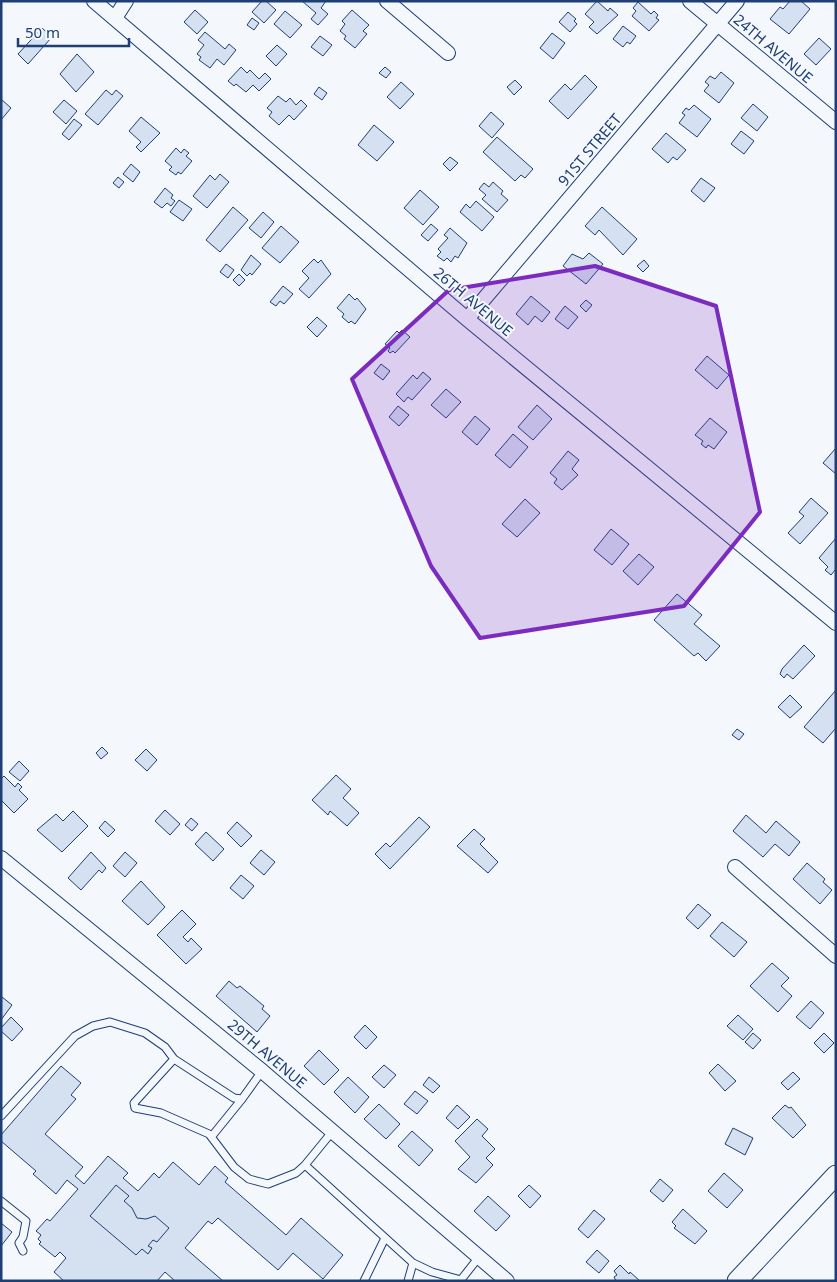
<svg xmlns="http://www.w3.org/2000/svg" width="837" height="1282" font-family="'Noto Sans',sans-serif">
	<rect width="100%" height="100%" fill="#f4f7fb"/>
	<path fill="#d5e0f0" stroke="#1d3f73" d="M262 1H266L276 10 264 23 252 12Z
		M302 1H326L321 8 328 14 318 25 311 19 316 13Z
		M597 1 608 11 610 8 618 15 597 34 589 27 594 22 585 14Z
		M790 1H801L810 9 789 34 770 19 780 7 783 9Z
		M638 2 651 14 654 11 658 15 656 18 659 20 649 31 632 16 636 11 633 8Z
		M195 10 208 22 197 34 184 22Z
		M352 10 369 25 363 31 367 34 355 48 344 39 346 36 340 31 345 24 342 21Z
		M285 11 302 25 290 38 274 24Z
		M568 12 576 19 574 21 577 24 570 32 559 22Z
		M252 18 259 23 254 30 247 25Z
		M623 26 636 36 630 44 627 42 623 47 613 39Z
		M42 28 52 37 28 64 18 54Z
		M205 32 225 49 229 44 236 50 224 65 217 59 210 68 199 60 201 57 197 54 204 45 198 40Z
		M552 33 565 43 553 59 540 48Z
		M320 36 332 45 323 56 311 47Z
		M819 38 831 49 816 65 804 54Z
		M277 45 287 54 276 66 266 56Z
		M77 54 94 72 76 92 60 74Z
		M241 67 247 73 250 70 259 79 265 73 271 79 259 91 253 85 246 92 236 84 234 86 228 81Z
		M385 67 391 72 386 78 379 73Z
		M721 72 734 83 719 103 704 91 709 85 705 82 710 76 715 79Z
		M585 75 597 87 568 119 549 101 565 84 571 90Z
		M515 80 522 87 514 95 507 87Z
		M401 82 414 94 400 109 387 97Z
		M319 87 327 93 322 100 314 94Z
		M106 90 112 95 116 90 123 96 98 125 85 114Z
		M278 96 286 102 290 98 296 105 301 100 307 106 294 120 289 115 279 125 269 116 272 112 267 108Z
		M1 99 11 108 1 120Z
		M64 100 77 111 66 124 53 112Z
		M753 104 768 117 757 131 741 118Z
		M694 105 711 119 697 137 679 123 685 115 682 113 686 108 689 110Z
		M491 112 504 124 492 138 479 126Z
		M141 117 160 133 141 152 136 147 141 142 129 131Z
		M74 119 82 125 69 140 62 134Z
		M374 125 394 142 377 161 358 145Z
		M741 131 754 141 744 154 731 144Z
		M666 133 686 150 677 160 673 157 668 163 652 149Z
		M497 137 533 169 525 178 521 175 515 181 483 152Z
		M176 148 181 153 184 149 189 153 186 156 192 161 181 174 178 172 176 175 169 170 172 167 165 161Z
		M450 157 458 163 450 171 443 164Z
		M131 164 140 172 133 182 123 174Z
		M220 174 229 182 207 208 193 196 210 175 215 180Z
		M118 177 124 182 119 188 113 183Z
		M701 178 715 188 704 202 691 191Z
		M493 182 503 191 501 194 508 200 497 212 482 199 486 195 479 189 484 183 489 187Z
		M165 188 173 195 171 198 175 201 171 206 167 203 162 208 154 202Z
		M420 190 439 207 423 225 404 208Z
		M179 200 192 209 183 221 170 212Z
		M476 201 494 217 482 231 460 212 466 204 470 208Z
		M233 207 248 220 220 252 206 240Z
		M602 207 637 239 623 255 599 230 595 235 585 226Z
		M263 212 274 222 261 238 249 228Z
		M431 224 438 230 428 241 421 235Z
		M281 226 299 242 280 263 262 248Z
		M450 228 467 243 458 258 455 256 451 262 447 258 444 261 437 256 441 252 438 249 448 238 444 235Z
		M589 253 603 264 586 284 563 266 572 254 583 259Z
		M251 255 261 264 252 275 250 273 247 276 241 270Z
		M314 259 318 263 321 260 331 274 309 298 299 289 309 278 302 271Z
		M644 260 649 266 643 272 637 266Z
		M226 264 234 270 228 278 220 272Z
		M239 274 245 280 239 286 233 280Z
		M283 286 293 294 284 304 280 301 276 306 270 302Z
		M349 294 355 300 357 298 366 309 355 324 351 321 349 323 342 317 344 314 337 308Z
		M531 296 550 312 542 322 535 316 528 325 516 314Z
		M586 300 592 305 586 312 580 306Z
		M565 306 578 317 568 329 555 319Z
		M317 317 327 326 317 337 307 327Z
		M402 330 410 337 395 353 393 351 390 353 388 351 390 348 385 344 397 331 399 333Z
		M707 356 729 375 717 389 695 370Z
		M381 364 390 371 383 380 374 373Z
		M423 372 431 379 412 400 408 397 404 402 396 394 413 375 417 379Z
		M446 389 461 402 446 418 431 405Z
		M537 405 552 419 533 440 518 427Z
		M398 406 409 415 399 426 389 417Z
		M475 416 490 429 477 445 462 432Z
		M710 418 727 432 714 449 708 445 706 448 701 444 703 441 695 435Z
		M513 434 528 447 510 468 495 455Z
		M836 448V474L823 463Z
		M568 451 579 460 572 469 578 475 562 490 554 483 557 479 550 473Z
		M811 498 828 513 800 544 788 533 804 516 799 512Z
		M525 499 540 513 517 537 502 524Z
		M611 529 629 544 612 565 594 550Z
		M836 538V569L831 575 825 570 828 567 819 558Z
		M639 554 654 567 638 585 623 571Z
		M677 594 702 615 694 624 720 646 706 661 698 653 694 656 654 620Z
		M804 645 815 656 793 679 787 674 784 678 780 674 782 669Z
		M836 690V728L823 743 804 727Z
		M790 695 802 707 790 718 778 707Z
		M737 729 744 734 739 740 732 735Z
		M102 747 108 753 101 759 96 753Z
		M146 749 157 760 147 771 135 760Z
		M19 761 29 771 20 781 9 772Z
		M336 775 351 789 343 798 359 813 347 826 330 811 328 815 312 800Z
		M4 776 15 787 18 783 22 787 19 790 28 799 14 813 1 800V779Z
		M165 810 180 824 170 835 155 821Z
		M73 811 88 826 62 852 37 830 56 814 63 821Z
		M746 815 766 833 776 821 800 842 789 856 775 844 763 857 733 831Z
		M419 817 430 827 390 869 375 854 386 843 390 847Z
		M191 818 198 824 192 831 185 825Z
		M105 821 115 830 108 837 99 828Z
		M237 822 252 836 241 847 227 833Z
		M474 829 485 839 480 844 498 862 488 873 457 846Z
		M206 832 224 849 213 861 195 844Z
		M261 850 275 862 264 875 250 863Z
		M91 852 106 868 102 873 99 870 81 890 68 878Z
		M125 852 137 863 125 877 113 866Z
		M807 863 825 879 823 882 832 890 820 904 793 879Z
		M241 875 254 886 243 899 230 888Z
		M141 881 165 907 148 925 122 901Z
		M698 904 711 915 698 929 686 918Z
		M182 910 196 924 183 937 188 942 191 938 202 949 186 964 157 935Z
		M722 922 747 942 734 957 710 936Z
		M772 963 789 978 781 986 792 996 778 1012 750 986Z
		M229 981 237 988 240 986 264 1006 262 1009 270 1016 257 1032 216 996Z
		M2 997 12 1005 1 1020V998Z
		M811 1001 824 1013 810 1029 796 1017Z
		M738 1015 753 1029 743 1040 727 1026Z
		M11 1017 23 1029 12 1041 1 1031V1028Z
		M365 1025 377 1037 366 1049 354 1037Z
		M753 1033 761 1040 753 1049 745 1042Z
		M824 1033 834 1043 824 1053 814 1043Z
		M319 1050 339 1070 324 1085 304 1066Z
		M718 1064 736 1081 725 1091 709 1073Z
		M384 1065 396 1075 384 1088 372 1077Z
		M61 1066 81 1083 71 1095 76 1099 45 1134 83 1167 75 1176 84 1184 108 1156 128 1173 123 1178 138 1191 154 1173 159 1178 173 1162 199 1185 215 1166 228 1178 225 1182 286 1235 301 1218 343 1255 323 1279 293 1253 278 1270 218 1218 212 1224 208 1221 185 1248 223 1281H175L165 1272 157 1281H64L54 1272 66 1258 60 1252 55 1257 39 1244 41 1242 38 1239 41 1235 36 1231 47 1219 50 1221 78 1189 67 1180 56 1194 33 1174 36 1171 1 1141V1135Z
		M793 1072 800 1079 788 1090 781 1083Z
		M348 1077 369 1097 355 1113 334 1092Z
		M429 1077 440 1086 433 1093 423 1085Z
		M415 1091 428 1101 417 1114 404 1104Z
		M379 1104 400 1124 386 1139 364 1119Z
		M457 1105 470 1117 458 1129 446 1118Z
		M785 1105 789 1108 791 1107 806 1125 793 1138 772 1118Z
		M477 1119 488 1129 482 1136 495 1149 486 1158 493 1165 476 1183 458 1169 470 1157 455 1141Z
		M733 1128 753 1138 745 1155 725 1144Z
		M412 1131 433 1150 419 1166 398 1146Z
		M724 1173 743 1190 727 1208 708 1191Z
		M660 1179 673 1190 663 1202 650 1191Z
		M116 1185 129 1196 124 1201 132 1208 137 1218 146 1219 155 1216 169 1228 157 1242 153 1240 148 1246 152 1248 148 1254 142 1249 136 1255 90 1216Z
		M529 1185 541 1196 530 1208 518 1196Z
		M488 1196 510 1216 496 1231 474 1211Z
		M683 1209 707 1231 695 1244 674 1228 676 1226 672 1222Z
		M594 1210 605 1219 588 1238 578 1229Z
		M1 1223 12 1232 1 1246Z
		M597 1250 609 1261 599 1273 586 1262Z
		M620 1265 629 1274 630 1272 640 1281H616L614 1277 617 1275 614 1271Z"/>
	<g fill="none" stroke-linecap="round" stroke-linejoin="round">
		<g stroke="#1d3f73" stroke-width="9">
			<path id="lane" d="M174 1059 134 1103 135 1108 161 1113 209 1134 234 1167 249 1179 268 1184 296 1173 305 1165
				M1 1116 75 1036 93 1026 110 1022 145 1033 165 1047 174 1059 234 1098 242 1099 262 1071
				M332 1132 305 1165 413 1263 432 1272 461 1280
				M212 1136 242 1099
				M1 1201 26 1221 23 1237 19 1243 23 1251
				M364 1281 385 1238
				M408 1281 413 1263
				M460 1281 479 1257"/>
		</g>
		<g stroke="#1d3f73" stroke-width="16">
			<path id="street" d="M94 1 467 319 836 623
				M387 1 448 53
				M690 1 836 122
				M115 18 126 1
				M467 319 737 1
				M1 858 262 1071 507 1281
				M735 867 836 956"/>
		</g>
		<g stroke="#1d3f73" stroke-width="21">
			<path id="secondary" d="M737 1281 836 1175"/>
		</g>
		<use href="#lane" stroke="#f4f7fb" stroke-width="7"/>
		<use href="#street" stroke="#f4f7fb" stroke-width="14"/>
		<use href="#secondary" stroke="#f4f7fb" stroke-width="19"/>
	</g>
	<path fill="#7b2cbf" fill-opacity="0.2" stroke="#7b2cbf" stroke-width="4" stroke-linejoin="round" d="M595 266 716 306 760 512 684 606 480 638 431 566 352 379 449 290Z"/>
	<g text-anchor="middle" stroke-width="4" stroke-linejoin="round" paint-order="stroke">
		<g font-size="15" fill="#1d3f73" stroke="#f4f7fb">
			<text transform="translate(773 49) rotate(40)" y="5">24TH AVENUE</text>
			<text transform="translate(590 150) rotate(-50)" y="5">91ST STREET</text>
			<text transform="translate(473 302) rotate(40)" y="5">26TH AVENUE</text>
			<text transform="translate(267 1054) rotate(40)" y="5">29TH AVENUE</text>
		</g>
	</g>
	<rect width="837" height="1282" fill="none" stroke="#1d3f73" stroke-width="5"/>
	<path d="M18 38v8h111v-8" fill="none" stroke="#1d3f73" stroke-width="2.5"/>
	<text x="25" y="38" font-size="15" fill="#1d3f73" stroke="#f4f7fb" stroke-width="4" paint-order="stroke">50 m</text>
</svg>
